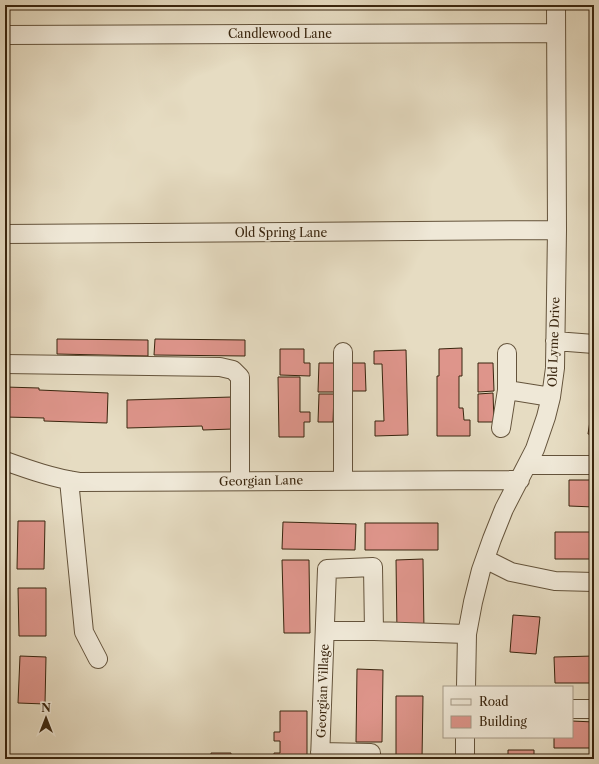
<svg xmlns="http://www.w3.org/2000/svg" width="599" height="764" font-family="'Libre Caslon Text',serif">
	<rect width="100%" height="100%" fill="#e6dcc2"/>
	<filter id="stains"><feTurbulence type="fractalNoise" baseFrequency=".005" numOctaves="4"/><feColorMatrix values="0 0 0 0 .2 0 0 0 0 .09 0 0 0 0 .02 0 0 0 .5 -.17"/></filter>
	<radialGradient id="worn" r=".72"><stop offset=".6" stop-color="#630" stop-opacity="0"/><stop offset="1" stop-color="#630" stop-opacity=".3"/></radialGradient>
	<path fill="#de958b" stroke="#39250e" d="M57 339 148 340V356L57 354Z
		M155 339 245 340V356L154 355Z
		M462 348V376H459V408H463L464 420H470V436H437V376H439V349Z
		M280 349H304V363H310V376L280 375Z
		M406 350 408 435 375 436V421H384L382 364H374V351Z
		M319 363H334V392H318Z
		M350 363H365L366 391H351Z
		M478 363H493L494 391 478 392Z
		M278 377H300V412H310V422H304V437H279Z
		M5 387 39 388V390L108 393 107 423 44 421V418L5 417Z
		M493 393 494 422H478V394Z
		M319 394H334L333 422H318Z
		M594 395V435L588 434Z
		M232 397 233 429 203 430 202 426 127 428V400Z
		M569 480H594V507L569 506Z
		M18 521H45L44 569H17Z
		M283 522 356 524 355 550 282 549Z
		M365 523H438V550H365Z
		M555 532H594V559H555Z
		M423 559 424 632 397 633 396 560Z
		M282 560H309L310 633H284Z
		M18 588H46V636H19Z
		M513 615 540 617 536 654 510 652Z
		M20 656 46 657 45 704 18 703Z
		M594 656V683H555L554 657Z
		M357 669 383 670 382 742H356Z
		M396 696H423L422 759H396Z
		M280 711H307V759H274V753H280V741H274V732H280Z
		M572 721 594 722V748H554V737H572Z
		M508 750H534V759H508Z
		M211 753H231V759H211Z"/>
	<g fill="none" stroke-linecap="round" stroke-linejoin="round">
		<g stroke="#64533b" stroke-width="20">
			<path id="minor" d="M5 35 556 33
				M5 234 557 230
				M555 341 594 344
				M343 352V480
				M507 353V390L551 397
				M5 364 220 367 233 370 240 377V480
				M501 428 507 390
				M5 461C30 470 53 478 79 482L520 480
				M527 465H594
				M69 480 84 632 98 659
				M485 559 511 572 555 581 594 582
				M325 631H374L467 634
				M466 687 467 634 473 602 481 570 492 539 504 509 535 449 546 417 551 397 555 368 557 230 556 5
				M572 709H594
				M320 752 371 753V759
				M320 759 327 569 373 567 374 631
				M465 759V737"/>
		</g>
		<use href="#minor" stroke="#efe8d7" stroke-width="18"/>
	</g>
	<g text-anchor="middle" stroke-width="3" stroke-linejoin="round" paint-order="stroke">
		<g font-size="12" fill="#39250e" stroke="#efe8d7">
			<text x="280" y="38">Candlewood Lane</text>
			<text x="281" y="237">Old Spring Lane</text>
			<text transform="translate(554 342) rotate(-88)" y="4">Old Lyme Drive</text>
			<text transform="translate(261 481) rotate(-1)" y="4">Georgian Lane</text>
			<text transform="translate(323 691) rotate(-88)" y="4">Georgian Village</text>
		</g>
	</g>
	<rect width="599" height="764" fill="none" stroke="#e6dcc2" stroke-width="20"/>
	<rect x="6" y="6" width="587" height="752" fill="none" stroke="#39250e" stroke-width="2"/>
	<rect x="10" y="10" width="579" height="744" fill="none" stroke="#39250e"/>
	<rect x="443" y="686" width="130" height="52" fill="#efe8d7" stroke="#a69a87"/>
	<rect x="451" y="699" width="20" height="6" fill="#efe8d7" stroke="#a69a87"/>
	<text x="479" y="706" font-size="12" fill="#39250e">Road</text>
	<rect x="451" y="716" width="20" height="12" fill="#de958b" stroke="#a69a87"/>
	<text x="479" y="726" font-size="12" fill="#39250e">Building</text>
	<g transform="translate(46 718)" stroke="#efe8d7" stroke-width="3" paint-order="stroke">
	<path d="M0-3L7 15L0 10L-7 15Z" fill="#39250e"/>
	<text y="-6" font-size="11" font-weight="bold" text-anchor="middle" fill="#39250e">N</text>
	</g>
	<rect width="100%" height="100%" filter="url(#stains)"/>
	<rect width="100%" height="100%" fill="url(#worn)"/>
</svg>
